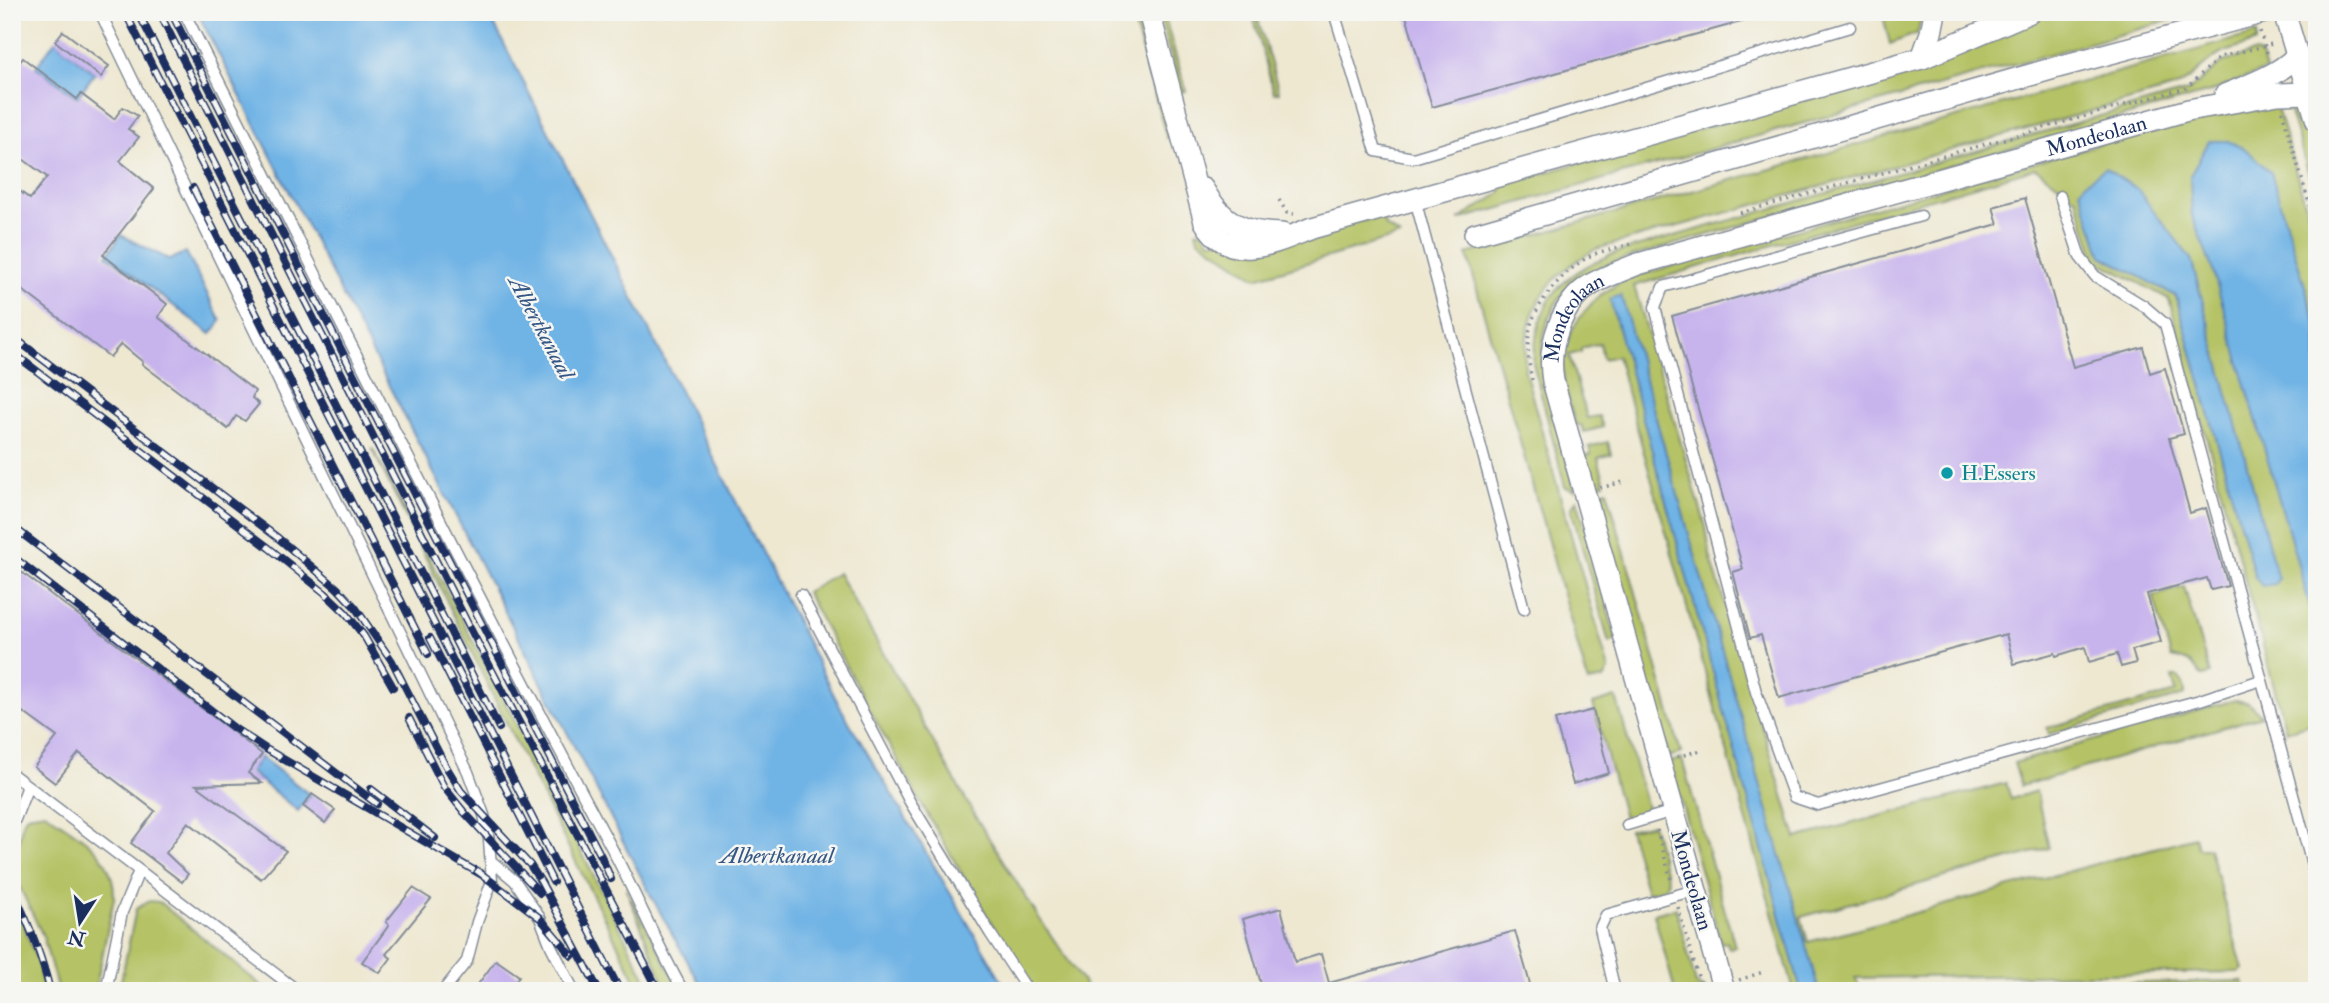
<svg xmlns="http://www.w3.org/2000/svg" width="2329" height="1003" font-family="'IM FELL Double Pica',serif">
	<rect width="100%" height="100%" fill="#f6f6f2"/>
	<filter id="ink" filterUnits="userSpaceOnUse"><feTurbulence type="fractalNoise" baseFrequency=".0143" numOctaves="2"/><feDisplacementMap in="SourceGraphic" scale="14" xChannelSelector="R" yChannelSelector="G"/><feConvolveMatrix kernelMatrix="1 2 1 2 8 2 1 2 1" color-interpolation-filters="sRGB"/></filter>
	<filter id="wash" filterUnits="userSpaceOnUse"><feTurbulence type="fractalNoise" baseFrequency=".00686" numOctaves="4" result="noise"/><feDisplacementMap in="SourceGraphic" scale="28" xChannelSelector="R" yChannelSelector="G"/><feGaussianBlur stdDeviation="1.57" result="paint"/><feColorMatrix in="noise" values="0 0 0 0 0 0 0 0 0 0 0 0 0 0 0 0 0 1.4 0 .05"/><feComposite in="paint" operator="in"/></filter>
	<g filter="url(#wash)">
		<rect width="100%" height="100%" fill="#eee8d1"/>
		<path fill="#b5c366" stroke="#687962" stroke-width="2" d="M1131 12H1139L1174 135 1167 138Z
			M1158 12H1163L1186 91 1181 92Z
			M1252 12H1256L1279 92 1274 93Z
			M1882 12H1922L1918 33 1890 44Z
			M2053 12H2200L1458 220 1498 195 1505 184 1921 66 1981 46Z
			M2257 33 2256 42C2244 47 2230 49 2219 55 2202 64 2192 80 2174 88L1596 249C1544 278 1523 311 1525 371L1609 670 1604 679 1588 682 1467 254Z
			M2256 52 2261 56 2266 70 2210 92 1665 247C1643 254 1619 259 1597 268 1552 287 1535 336 1545 381L1575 490 1565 487 1533 363C1537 299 1560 274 1618 252L2189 91 2223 62Z
			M2287 103C2323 117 2317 169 2317 200Z
			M2276 105 2317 243V722L2286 731 2169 299 2096 260 2076 198 2036 168 1634 286 1706 527 1710 555 1796 838 2006 783 2011 799 2036 791 2049 848 1801 917 1808 942 2195 837 2198 848H2209L2243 969 2239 972 1855 978 1861 989 2243 981 2246 991H1794L1617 356 1603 359 1600 343 1581 348V352L1569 355 1587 418 1599 416 1603 427 1584 432 1581 425 1576 426C1571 407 1562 386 1563 366 1565 325 1593 295 1629 278L2166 125Z
			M1383 218 1385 226 1400 236 1256 278 1198 239 1196 231 1202 230 1209 241Z
			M1608 442 1611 454 1598 458 1605 483 1593 487 1584 456 1591 454 1589 447Z
			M372 448 531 752 652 991H641L524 759Z
			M1607 490 1681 753 1669 757 1595 494Z
			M1577 499 1616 640 1609 643 1571 508Z
			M838 573 975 816 1039 918 1089 991H1035C950 863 879 727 806 592Z
			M2184 587 2210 674 2201 676C2193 662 2186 660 2171 657L2153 596Z
			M2172 677H2178C2184 683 2185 688 2185 695L2049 734 2047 728 2176 692Z
			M1616 697 1648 811 1624 818 1593 704Z
			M2235 700 2249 703 2262 716 2021 786 2014 763Z
			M1682 759 1735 947 1729 948 1727 942 1721 943 1670 762Z
			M45 812C78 836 115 851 114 898L95 991H58L43 936 12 871 23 822 27 815Z
			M1652 824 1668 882 1664 889 1647 893 1629 830Z
			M626 889 681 991H667Z
			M149 901 159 902 268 991H119L136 909Z
			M1676 908 1696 984 1708 991H1675L1654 914Z
			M12 919 22 921 37 961 44 991H12Z"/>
		<path fill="#70b3e5" stroke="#4671a2" stroke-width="2" d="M197 12H488L839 705 1008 991H704L650 894Z
			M55 41 95 73 77 97 36 67Z
			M2209 141H2228L2247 150 2271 173 2317 326V630L2212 268 2192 216 2190 176Z
			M2105 168 2137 189 2191 259 2278 579 2275 584 2262 586 2255 577 2176 296 2102 256 2080 191 2085 183Z
			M121 235 170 260 186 252 221 321 211 334 107 255Z
			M1621 295 1819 991H1801L1610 299Z
			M261 757 310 795 298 811 250 772Z"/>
		<g id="blocks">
			<path fill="#c7b4ed" d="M1405 12H1758L1759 17 1432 107Z
				M63 31 109 66 101 77 55 41Z
				M23 58 77 99 81 94 114 119 123 107 138 116 128 129 139 137 120 161 154 189 103 255 167 304 158 317 255 391 252 398 259 404 245 421 236 416 228 429 142 364 143 362 121 344 110 357 12 282V185L30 199 47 177 12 151V72Z
				M2025 198 2073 367 2143 347 2150 373 2165 368 2184 434 2169 438 2190 513 2206 508 2228 586 2211 590 2207 578 2147 594 2161 642 2132 650 2136 663 2121 667 2117 654 2089 662 2085 647 2056 656 2055 653 2014 664 2006 634 1779 698 1761 635 1750 638 1733 572 1743 569 1672 316 1998 224 1993 207Z
				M12 565 262 754 248 773 262 783 196 785 286 851 261 879 188 822 166 853 188 874 182 882 131 843 155 811 79 753 55 783 34 767 57 737 12 704Z
				M1593 710 1609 773 1573 784 1555 720Z
				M312 794 335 810 325 823 303 806Z
				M413 888 431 899 386 954 391 958 380 973 362 962 389 925 386 922Z
				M1281 908 1295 962 1321 954 1329 983 1515 931 1532 991H1263L1243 919Z
				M496 960 519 976 508 991H473Z"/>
		</g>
	</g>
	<g filter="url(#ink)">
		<use href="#blocks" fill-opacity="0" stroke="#848c98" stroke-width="2"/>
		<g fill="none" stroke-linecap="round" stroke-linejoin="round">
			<g stroke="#848c98" stroke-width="13">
				<path id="lane" d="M100 12 468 772 484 815 489 840 492 881 477 922 467 961 443 991
					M184 12C324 290 462 569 609 843 635 892 656 943 683 991
					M1334 12 1376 151 1413 158 1850 27
					M2060 196 2080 257 2095 276 2144 306 2165 324 2317 883
					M1415 199 1524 609
					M1921 216 1663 287 1655 307 1756 692 1794 797 1818 805 2200 700 2261 680
					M801 595 910 802 990 933 1028 991
					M12 774 298 991
					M1627 825 1673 811
					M12 827 28 786
					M490 860 515 881 540 918 551 946 574 991
					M106 991 122 912 139 871
					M1615 991 1600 928 1606 915 1695 890"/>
			</g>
			<g stroke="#848c98" stroke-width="24">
				<g id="street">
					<path d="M1149 12 1205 222C1231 266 1276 242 1312 228L1922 58 2030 12"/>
					<path d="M2284 12 2317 121"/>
					<path d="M1922 58 1931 33 1935 12"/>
					<path d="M2225 95C2251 84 2276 76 2296 57"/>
					<path d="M1203 189C1222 223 1244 234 1282 234"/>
					<path d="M1475 234 2058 67 2265 12"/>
					<path id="s1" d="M1724 991 1553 381C1547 347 1561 302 1592 284 1607 276 1623 270 1638 264L2188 110 2278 94 2309 93"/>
				</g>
			</g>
			<path stroke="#848c98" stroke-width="3.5" stroke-dasharray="2 5" stroke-linecap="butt" d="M1962 18 1974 12
				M2260 31 2268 57
				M2282 111 2317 230
				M1279 200 1287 213 1294 214
				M1740 213 2186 88 2220 57 2276 43
				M1532 380C1528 363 1526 337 1532 321 1542 296 1566 269 1590 256 1602 250 1619 248 1632 244
				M1600 488 1627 481
				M1677 757 1701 750
				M1657 830 1672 883
				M1678 907 1699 980 1701 983
				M1739 980 1763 972"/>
			<use href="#lane" stroke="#fff" stroke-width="10"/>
			<use href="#street" stroke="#fff" stroke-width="21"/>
			<g stroke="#1b2f5e" stroke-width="8">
				<path id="rail" d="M125 12 620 991
					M138 12 499 728
					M159 12 470 628 659 991
					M171 12 357 381 602 858 611 879
					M193 188 428 654
					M12 336 278 538 337 588 355 607 392 661 444 763 461 791 530 865 541 882 599 991
					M12 352 269 548 325 593 346 613 364 636 393 687
					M12 526 377 804
					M12 556 234 728 266 749 482 875
					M430 638 553 882
					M409 718 444 787 464 812 540 893
					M371 789 435 838
					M476 870 540 918 572 956
					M12 889C28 922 42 955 50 991"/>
			</g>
			<use href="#rail" stroke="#f6f6f2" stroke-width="5" stroke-dasharray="16" stroke-linecap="butt"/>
		</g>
	</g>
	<circle fill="#0f9aa8" stroke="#f6f6f2" stroke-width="2.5" cx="1947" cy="473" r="7"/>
	<g text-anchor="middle" stroke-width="5" stroke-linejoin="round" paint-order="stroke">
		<g font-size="21" fill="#1b2f5e" stroke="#f6f6f2">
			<text dy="7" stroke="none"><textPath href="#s1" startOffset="1270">Mondeolaan</textPath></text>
			<text dy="7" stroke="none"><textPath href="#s1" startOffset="704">Mondeolaan</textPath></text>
			<text transform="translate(1692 880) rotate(74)" y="7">Mondeolaan</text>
		</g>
		<g font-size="21" fill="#0d838f" stroke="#f6f6f2" text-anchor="start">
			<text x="1961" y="480">H.Essers</text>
		</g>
		<g font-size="23" font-style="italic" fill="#355786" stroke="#f6f6f2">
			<text transform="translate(542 327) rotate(62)" y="8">Albertkanaal</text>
			<text x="777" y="863">Albertkanaal</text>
		</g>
	</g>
	<rect width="2329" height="1003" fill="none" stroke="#f6f6f2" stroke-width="42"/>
	<g transform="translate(80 922) rotate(192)" stroke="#f6f6f2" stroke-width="5" paint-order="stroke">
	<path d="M0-5L12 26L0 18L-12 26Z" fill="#1b2f5e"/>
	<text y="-10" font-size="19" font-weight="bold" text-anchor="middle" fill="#1b2f5e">N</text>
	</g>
</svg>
